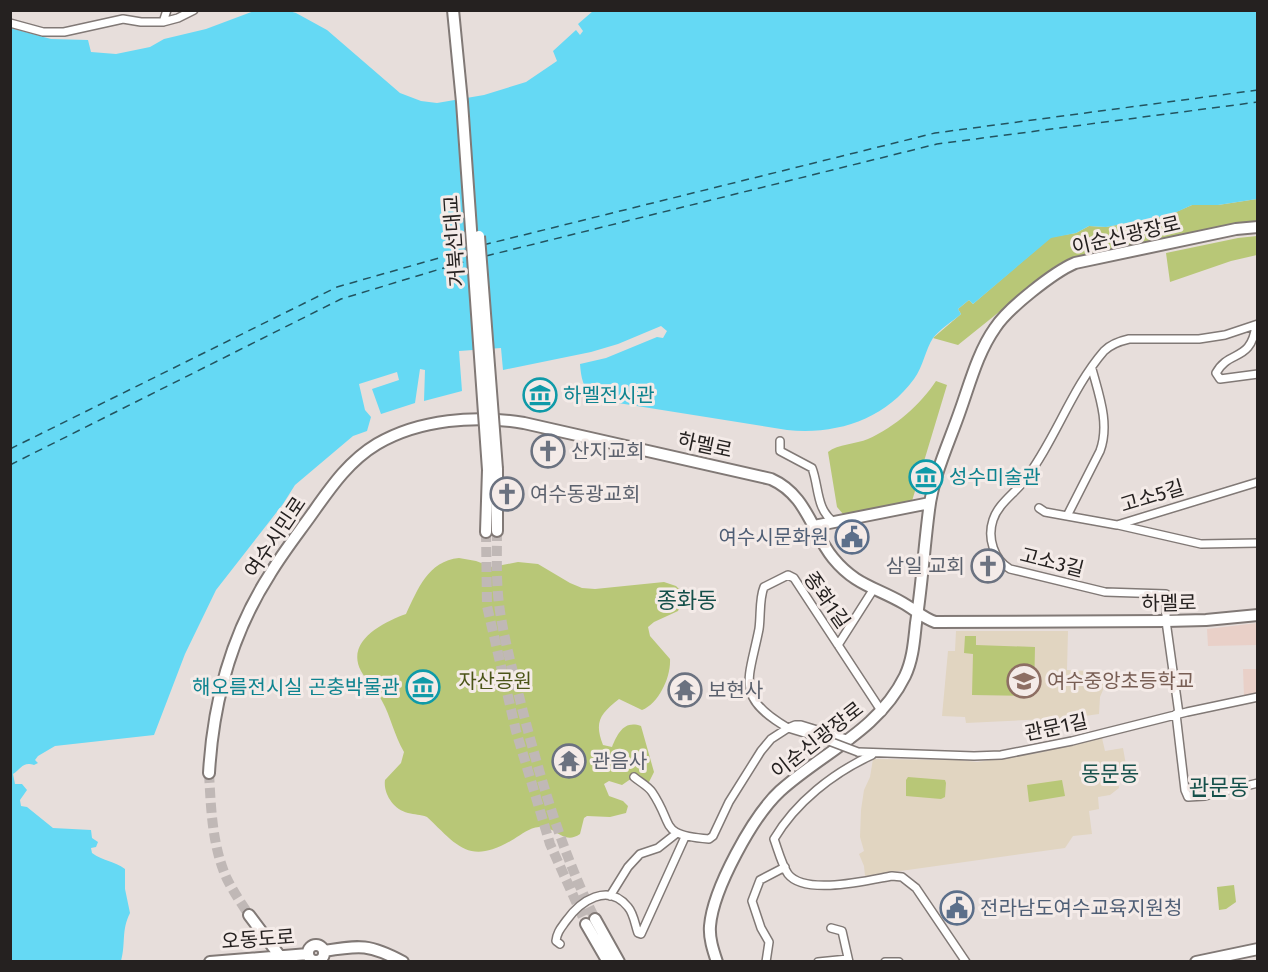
<svg xmlns="http://www.w3.org/2000/svg" width="1268" height="972" font-family="'Fira Sans','Noto Sans KR',sans-serif">
	<rect width="100%" height="100%" fill="#e7dedb"/>
	<path fill="#e9d0c8" d="M1257 623V645L1208 646 1207 629Z
		M1243 669H1257V694L1244 696Z"/>
	<path fill="#e1d5c1" d="M956 631H1068L1067 670 1105 672 1103 690 1100 697 1099 714 1071 718 966 723 965 717 942 716 948 651H955Z
		M1102 738 1105 751 1123 748 1126 765 1117 767 1119 788 1110 795 1098 797 1099 809 1089 811 1092 834 1073 836 1065 848 865 876 864 866 859 854 864 851 860 837 861 810 864 790 870 777 873 759 960 760 977 762 1038 753Z"/>
	<path fill="#b8c777" d="M1257 199V221L1231 225 1075 257 1060 263 958 345 933 338 961 314 958 309 969 300 973 304 1051 237 1076 233 1089 226 1106 227 1169 215 1192 205H1218Z
		M1257 236V255L1231 261 1170 282 1166 253 1238 238Z
		M936 381 947 385 912 501 843 514 837 507 828 452C838 444 856 444 868 439 895 427 920 405 936 381Z
		M459 558 476 561 492 567 518 562 538 564 570 583 582 588 595 589 664 582 676 586 679 589 682 600 678 611 654 622 648 627 650 636 670 659C671 677 659 703 642 710L619 699C600 714 594 722 603 745L612 747C618 733 624 720 641 726L654 772 648 784 635 776 622 785 609 781 604 784 609 796 623 801 628 806 626 813 610 817 587 816 584 818 580 834C563 846 555 825 539 827 529 828 522 834 514 839 469 866 458 846 427 817 420 814 415 815 408 813 394 810 383 794 385 780L401 763 404 752C394 735 391 717 382 701 377 690 367 682 361 671 345 641 384 622 406 614 418 589 428 561 459 558Z
		M965 636H976V645L1035 647 1034 696 972 695 973 654 964 653Z
		M908 777 945 780 946 783 945 797 941 799 906 796V780Z
		M1062 780 1065 796 1029 802 1027 785Z
		M1234 885 1236 902 1226 909 1219 910 1217 887Z"/>
	<path fill="#65d9f4" d="M254 11H289L296 13 327 30 400 93 421 101 437 103 484 95 526 82 557 61 553 51 576 30 580 35 583 31 578 24 593 11H1257V199L1218 205H1192L1170 215 1106 227 1089 226 1076 233 1051 238 973 304 969 300 958 309 961 314C953 321 940 329 933 338 926 348 923 367 914 379 884 420 836 435 787 430L593 399C583 388 581 377 580 364L606 358 657 337 663 338 667 331 661 326 618 344 591 352 503 370 501 348 459 351 462 391 424 401 425 370 420 369 415 403 381 414 372 389 399 380 397 372 359 384 365 410 371 417 367 431 353 436 295 485 283 504 216 590 185 654 154 735 55 746 38 756 35 760 38 763 34 765C23 761 21 769 13 774L15 784H22L27 790 20 800 21 806 27 807 53 828 91 830 92 838 98 842 96 847 91 848 92 853C103 861 114 861 125 869V889L130 913C121 931 126 943 121 961H11L10 28 51 39 88 40 91 52 116 54 150 47 164 39 206 29Z"/>
	<g fill="none" stroke-linecap="round" stroke-linejoin="round">
		<path stroke="#235460" stroke-width="1.5" stroke-dasharray="8 6" stroke-linecap="butt" d="M483 245 935 133 1258 90
			M486 256 937 144 1258 102
			M10 449 337 287 467 250
			M10 465 341 299 470 260"/>
		<path stroke="#c0b8b6" stroke-width="10" stroke-dasharray="10 5" stroke-linecap="butt" d="M209 773C211 808 212 846 227 879 233 891 241 903 249 915"/>
		<path stroke="#c0b8b6" stroke-width="10" stroke-dasharray="10 5" stroke-linecap="butt" d="M497 531C497 555 496 580 499 604 503 637 515 679 523 712 542 784 562 852 595 919
			M486 532 487 606 516 731 550 844 586 924"/>
		<g stroke="#817976" stroke-width="10">
			<path id="street" d="M163 22 167 10
				M10 23 43 32H64L123 19 141 22H163L178 18 194 10
				M1256 325C1251 363 1229 349 1216 373L1220 379 1258 374
				M1092 369C1099 395 1110 424 1100 451L1067 516 1117 525 1258 482
				M780 441V451L812 468C819 486 816 510 834 522
				M1039 508 1045 512 1067 516
				M1118 525 1201 544 1258 543
				M838 645 873 590
				M1176 714 1185 790 1188 797 1205 796 1258 783
				M1179 714 1166 621V594L1105 592 1010 569C994 560 987 538 993 520 998 504 1014 494 1024 481 1055 441 1071 389 1104 351 1111 344 1120 341 1129 339H1199L1225 335 1258 324
				M850 740 801 725H795L788 728C734 697 749 680 759 629 761 615 759 599 764 587L788 575 794 578 882 712
				M858 752 974 756 1001 755 1072 741 1187 712 1258 697
				M872 755C833 773 796 802 774 839 778 850 782 865 788 874 805 896 869 880 892 876L902 877 916 888 966 962
				M634 777C640 782 648 786 652 792 675 826 658 835 709 839L713 836 729 802 761 751 771 739 788 728 821 738
				M610 896 628 867 640 854 658 848 677 833
				M831 928 842 931 849 962
				M560 944 556 941C557 932 561 928 566 921 580 901 608 882 628 907 634 914 635 925 638 933L641 934 685 837
				M766 962 769 942 761 928 752 901 760 880 785 867
				M818 962 848 959
				M885 962H899"/>
		</g>
		<g stroke="#817976" stroke-width="14">
			<path id="secondary" d="M814 526 930 503
				M209 773C213 703 232 633 270 574 282 554 296 536 309 518 329 490 347 462 377 444 420 419 475 415 524 423L771 479C807 495 811 531 833 558 855 585 875 587 903 603 914 609 923 618 935 622L1166 621 1206 620 1258 615
				M249 915 279 955
				M308 953a8 8 0 1 1 16 0a8 8 0 1 1-16 0Z
				M324 951C360 945 370 944 403 962
				M210 962 308 954
				M717 962C713 950 709 938 710 926 713 889 753 816 780 791 823 752 878 731 905 676 913 659 914 641 916 623 922 585 924 548 929 510 933 476 949 443 960 411 970 383 978 352 995 328 1008 308 1054 272 1075 263L1236 229 1258 227
				M1196 962 1258 949"/>
		</g>
		<g stroke="#817976" stroke-width="14">
			<path id="primary" d="M497 531V469
				M486 532 488 470
				M595 919 619 962
				M586 924 608 962"/>
		</g>
		<use href="#street" stroke="#fff" stroke-width="7"/>
		<use href="#secondary" stroke="#fff" stroke-width="10"/>
		<use href="#primary" stroke="#fff" stroke-width="10"/>
		<g stroke="#817976" stroke-width="10" stroke-linecap="butt">
			<path id="street-bridge" d="M821 738 858 752"/>
		</g>
		<g stroke="#817976" stroke-width="14" stroke-linecap="butt">
			<path id="primary-bridge" d="M453 10 462 102 488 470
				M479 236 497 469"/>
		</g>
		<use href="#street-bridge" stroke="#fff" stroke-width="7"/>
		<use href="#primary-bridge" stroke="#fff" stroke-width="10"/>
	</g>
	<defs>
		<g id="museum-ring" transform="scale(1.725)"><circle r="9.5" fill="#f4ebe8" stroke="#0f9aa8" stroke-width="1.5"/><path d="M0-6L6-3V-2H-6V-3ZM-5-1h2V3h-2ZM-1-1h2V3h-2ZM3-1h2V3H3ZM-6 4H6V6H-6Z" fill="#0f9aa8"/></g>
		<g id="church-ring" transform="scale(1.725)"><circle r="9.5" fill="#f4ebe8" stroke="#6b7280" stroke-width="1.5"/><path d="M-1.2-6h2.4v3.5h3.3v2.4h-3.3V6h-2.4V-.1h-3.3v-2.4h3.3Z" fill="#6b7280"/></g>
		<g id="civic-ring" transform="scale(1.725)"><circle r="9.5" fill="#f4ebe8" stroke="#5c6f8a" stroke-width="1.5"/><path d="M-.6-6.5H3V-4.5H.6V-3L4-1V1h2V6H-6V1h2V-1L-.6-3ZM-1.2 2.5V6h2.4V2.5Z" fill="#5c6f8a"/></g>
		<g id="school-ring" transform="scale(1.725)"><circle r="9.5" fill="#f4ebe8" stroke="#8d6e63" stroke-width="1.5"/><path d="M0-5L7-2L0 1L-7-2ZM-4 1L0 2.5L4 1V4Q0 6-4 4Z" fill="#8d6e63"/></g>
		<g id="temple-ring" transform="scale(1.725)"><circle r="9.5" fill="#f4ebe8" stroke="#6b7280" stroke-width="1.5"/><path d="M0-6L5-2H3V0L6.5 2.5H4V6H1.5V3h-3V6H-4V2.5H-6.5L-3 0V-2H-5Z" fill="#6b7280"/></g>
	</defs>
	<g fill-rule="evenodd">
		<use href="#museum-ring" x="540" y="395"/>
		<use href="#church-ring" x="548" y="451"/>
		<use href="#museum-ring" x="926" y="477"/>
		<use href="#church-ring" x="507" y="494"/>
		<use href="#civic-ring" x="852" y="537"/>
		<use href="#church-ring" x="988" y="566"/>
		<use href="#school-ring" x="1024" y="681"/>
		<use href="#museum-ring" x="423" y="687"/>
		<use href="#temple-ring" x="685" y="690"/>
		<use href="#temple-ring" x="569" y="761"/>
		<use href="#civic-ring" x="957" y="908"/>
	</g>
	<g text-anchor="middle" stroke-width="6" stroke-linejoin="round" paint-order="stroke">
		<g font-size="20" fill="#252120" stroke="#f4ebe8">
			<text transform="translate(1126 235) rotate(-13)" y="7">이순신광장로</text>
			<text transform="translate(454 241) rotate(-94)" y="7">거북선대교</text>
			<text transform="translate(705 445) rotate(12)" y="7">하멜로</text>
			<text transform="translate(1152 496) rotate(-17)" y="7">고소5길</text>
			<text transform="translate(275 537) rotate(-56)" y="7">여수시민로</text>
			<text transform="translate(1052 562) rotate(14)" y="7">고소3길</text>
			<text transform="translate(827 600) rotate(55)" y="7">종화1길</text>
			<text transform="translate(1169 603) rotate(-1)" y="7">하멜로</text>
			<text transform="translate(1056 727) rotate(-12)" y="7">관문1길</text>
			<text transform="translate(817 740) rotate(-38)" y="7">이순신광장로</text>
			<text transform="translate(258 939) rotate(-4)" y="7">오동도로</text>
		</g>
		<g font-size="20" fill="#0d838f" stroke="#f4ebe8" text-anchor="start">
			<text x="563" y="402">하멜전시관</text>
			<text x="949" y="484">성수미술관</text>
			<text x="400" y="694" text-anchor="end">해오름전시실 곤충박물관</text>
		</g>
		<g font-size="20" fill="#5b616d" stroke="#f4ebe8" text-anchor="start">
			<text x="571" y="458">산지교회</text>
			<text x="530" y="501">여수동광교회</text>
			<text x="965" y="573" text-anchor="end">삼일 교회</text>
			<text x="708" y="697">보현사</text>
			<text x="592" y="768">관음사</text>
		</g>
		<g font-size="20" fill="#4e5e75" stroke="#f4ebe8" text-anchor="end">
			<text x="829" y="544">여수시문화원</text>
			<text x="980" y="915" text-anchor="start">전라남도여수교육지원청</text>
		</g>
		<g font-size="20" fill="#4b5417" stroke="#f4ebe8">
			<text x="495" y="688">자산공원</text>
		</g>
		<g font-size="20" fill="#785e54" stroke="#f4ebe8" text-anchor="start">
			<text x="1047" y="688">여수중앙초등학교</text>
		</g>
		<g font-size="21" fill="#15504a" stroke="#f4ebe8">
			<text x="1110" y="781">동문동</text>
		</g>
		<g font-size="22" fill="#15504a" stroke="#f4ebe8">
			<text x="687" y="608">종화동</text>
			<text x="1219" y="795">관문동</text>
		</g>
	</g>
	<rect width="1268" height="972" fill="none" stroke="#252120" stroke-width="24"/>
</svg>
